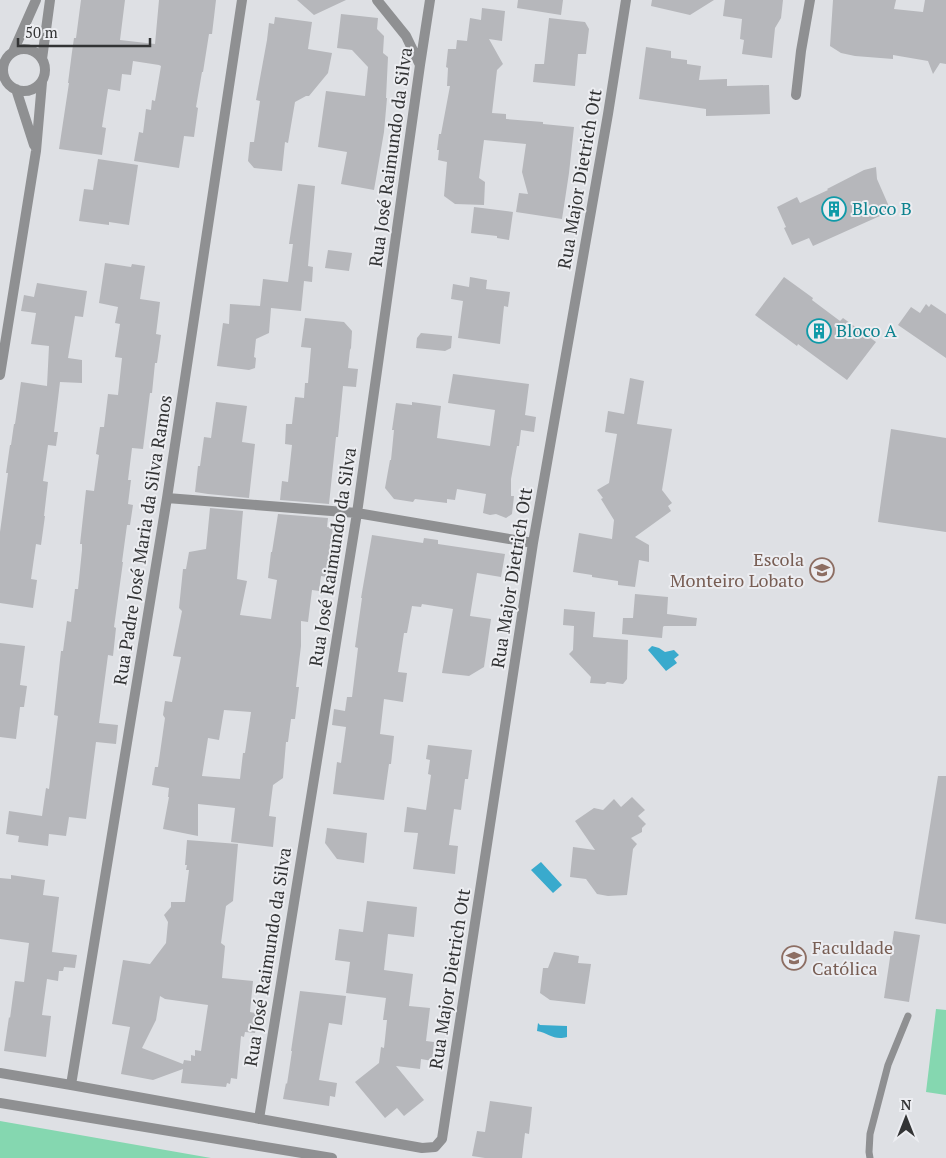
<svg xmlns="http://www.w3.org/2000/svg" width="946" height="1158" font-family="'PT Serif',serif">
	<rect width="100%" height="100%" fill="#dee0e4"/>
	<path fill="#85d7b0" d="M936 1009 946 1010V1095L926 1092Z
		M0 1121 211 1158H0Z"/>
	<path fill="#39aacd" d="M652 646 659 648 665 652 674 650 679 655 674 659 677 663 666 671 648 650Z
		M541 862 562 885 553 893 531 870Z
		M538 1023 540 1025 567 1026V1037C554 1041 549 1033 537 1031Z"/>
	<path fill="#b6b7bb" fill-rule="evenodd" d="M81 0H125L120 40 155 44 159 0H216L212 34H209L203 72H202L196 107 198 108 194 137 184 136 179 168 134 161 139 132 143 133 146 109 151 110 152 100 155 101 161 66 159 65 133 61 131 75 122 74 120 91 108 89 102 127 106 128 102 155 59 149 69 83H68L72 52 74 38H76Z
		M297 0H346L314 15Z
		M518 0H563L561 15 517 8Z
		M652 0H714L690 15 651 6Z
		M725 0H783L781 18 775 28 772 58 742 54 744 40 740 39 742 19 723 16Z
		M833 0H896L894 9 923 12 925 0H946V64L940 63 933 74 928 61 893 55V59L855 56 841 53 830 46Z
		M482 8 505 11 502 41 489 39 503 64 497 70 492 113 506 114V119L543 122V124L574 127 569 173 562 219 516 212 519 193 528 194 522 172 526 144 484 140 479 178 485 182 484 205 455 204 444 196 447 162 438 160 439 150H437L439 134H441L450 86H447L448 68 446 67 448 49H456L457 40 467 41 470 18 481 20Z
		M341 14 378 18 377 29 384 36 383 53 388 57 386 98H387L384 132 374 190 341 184 347 152 318 147 326 91 365 96 368 67 352 50 337 48Z
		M275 17 312 22 308 49 332 53 328 73 309 96H306L295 102 288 143 285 142 282 171 254 168 248 161 250 142H254L260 101 256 100 267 40 269 23 274 24Z
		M549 18 585 22 589 29 586 54H578L575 86 533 82 535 64H544Z
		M646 47 671 51V58L687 60V64L701 66 699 80 727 79V86L769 85 770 114 706 116V109L639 99Z
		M98 159 138 165 129 225 109 222V225L79 221 84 189 93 190Z
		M876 167 877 179 891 211 813 246 809 238 792 245 784 228 786 227 777 207 797 197 800 203 828 190 827 189 864 170Z
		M298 184 315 186 308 266 313 267 312 282 304 281 301 311 271 308 269 333 256 339 254 357 256 358 255 368 249 370 217 366 223 323 229 324 230 304 260 306 263 279 288 282 293 244H289Z
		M474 207 513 212 509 240 497 238V236L471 233Z
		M328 250 352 253 349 271 325 268Z
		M105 263 131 267 132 264 145 266 140 299 160 302 156 334 161 335 157 363H155L152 393H150L143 449 132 448 128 480H131L128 504 133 505 130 525H127L122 562H123L114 627 116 628 113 656 108 655 99 723 118 725 116 744 96 742 86 819 69 817 66 836 49 834 48 846 18 842 19 836 6 834 9 811 42 816 46 788 49 789 58 716 54 715 61 651H63L67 621 71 622 75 589H78L82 550V544H80L86 490 94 491 99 455 96 454 100 427H104L108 394 118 395 122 358 115 357 120 324 115 323 118 307 99 303Z
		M470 277 487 280 486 289 510 292 508 307 504 306 500 344 458 338 463 301 451 299 453 284 469 287Z
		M784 277 813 298 812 300 840 321 843 318 876 342 847 380 798 344 797 346 755 315Z
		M37 283 87 291 83 317 75 316 68 358 82 360V383L60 382 54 432H58L56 446 48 445 43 481 48 482 44 516H45L41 545 36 544 31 579 37 580 33 608 0 603V532L8 473H6L10 445H11L14 424H15L21 382 47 386 49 346 31 344 36 313 21 311 24 295 34 297Z
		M926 304 929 307 931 304 946 314V358L898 325 911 307 920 313Z
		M305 318 344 322 352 331 351 348 350 350 348 368 358 369 356 387 343 386 338 437H336L329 504 280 500 282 481 288 482 292 445 285 444 286 424H292L295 397 304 398 305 383H308L311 348 301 347Z
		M421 333 452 336 451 348 445 351 416 348 417 338Z
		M453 374 529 384 525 415 536 417 534 432 521 430 519 446H517L511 479V496H514L512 514 506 518 496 514 490 515 483 513 486 494 457 489 455 500 447 499V503L415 499 413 502 394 499 385 488 390 460H391L394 430H392L396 403 412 405V402L441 406 437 438 490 446 495 410 448 403Z
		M630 378 644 381 637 424 672 429 662 490 672 503 668 506 671 511 635 537 649 545V562L639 560 635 587 618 585V581L592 577V575L573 572 579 533 612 539 614 520 601 499 603 498 597 490 609 483 617 434 605 432 608 411 624 414Z
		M216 402 247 406 242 442 255 444 249 498 208 494 195 492 198 466H200L204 437 211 438Z
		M891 429 946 438V532L878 522Z
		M210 508 243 511 237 579 247 581 240 615 271 619 277 580 268 578 271 552H272L278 514 328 518 327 527 333 528 328 559H330L327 577 321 576 319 591 312 590 308 622 301 621V646L296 687H299L295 719H291L288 742H286L283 778 273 785 269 816 276 817 273 847 231 842 235 808 198 804V836L163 829 169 797H168L169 788 152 785 155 767H158L165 718 163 715 165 701 172 702 181 657 173 656 182 611 179 608 183 569H186L189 552 206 549ZM224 710 251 712 245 753H243L240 779 202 776 208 738 219 740Z
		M372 535 423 543 424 538 438 540V544L505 554 501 577 477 573 470 616 491 619 484 667 469 676 442 673 453 609 422 604 421 607 412 606 407 633H404L398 672 407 673 403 702 384 699 380 734 394 736 391 764H389L384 800 333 794 337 762 341 763 346 727 332 725 334 709 345 711 347 697H352L358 648 355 647 362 598H361Z
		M635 594 668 597 667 614 697 618 696 626H664L663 627 662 638 622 634 623 618H633Z
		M564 609 595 612 593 637 628 640 627 679 623 684 607 682 605 684 590 683 591 677 569 654 573 650 574 626 563 625Z
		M0 643 25 646 20 685 27 686 24 707H20L16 739 0 737Z
		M428 745 472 750 468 779H465L461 810 454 809 449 845 458 846 455 874 413 869 418 833 404 832 407 807 426 810 431 775 428 774 430 760 426 759Z
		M938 776H946V924L915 919Z
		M632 797 645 810 638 816 646 824 642 828V832L631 838 637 844 633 849 627 895 608 896 597 894 586 879 570 877 573 847 595 850 575 821 594 808 603 810 614 799 621 807Z
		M327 828 367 833 364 863 337 859 325 843Z
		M187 840 238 844 233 901 226 906 221 943 225 946 222 978 253 981 250 1012 259 1014 255 1033 245 1032 244 1037 241 1036 237 1079 231 1078 230 1084 227 1083 226 1087 181 1083 183 1069 153 1080 121 1074 130 1027 112 1024 123 960 150 964 166 943 168 922 164 915 171 907V902H185L189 870H186L187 865H185ZM160 996 165 999 208 1005 201 1051 195 1050V1056L191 1055V1061L184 1060 183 1064 142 1048 156 1020Z
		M11 875 45 880 43 895 59 897 52 952 77 955 75 968 64 967 63 971H59L58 981 47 979 42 1015 51 1016 46 1057 4 1051 9 1017 10 1018 15 981 24 982 29 943 0 939V878L11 879Z
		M367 901 417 907 414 937 388 934 384 970 413 974 409 1006 430 1008 426 1041 434 1042 432 1061 421 1059 420 1069 396 1066 424 1100 404 1116 397 1108 385 1118 355 1082 379 1063 381 1047 384 1048 387 1020H383L386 998 346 993 350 962 335 960 339 929 363 932Z
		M894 931 920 935 909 1002 884 998Z
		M554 952 579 956 578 963 591 964 585 1004 550 1000 540 993 543 968H548Z
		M300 991 346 996 342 1025 329 1023 319 1080 337 1083 335 1097 330 1096 329 1106 283 1099 286 1083 287 1084 292 1051H291Z
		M490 1101 532 1107 529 1134 525 1133 522 1158H485L472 1156 477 1131 485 1132Z"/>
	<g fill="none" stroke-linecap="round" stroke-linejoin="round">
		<path stroke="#8f9092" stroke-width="7" d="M870 1158 869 1152 870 1134 888 1065 908 1016"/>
		<path stroke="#8f9092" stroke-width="10" d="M377 0 406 36 420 65
			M3 70a21 21 0 1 1 42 0a21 21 0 1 1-42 0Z
			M13 52 36 0
			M42 59 50 0
			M16 89 34 145
			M796 95 801 51 810 0
			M0 375 36 151 42 82
			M167 498 357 513 533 543
			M0 1073 71 1085 422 1148 435 1147 442 1139 533 543 608 114 626 0
			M71 1085 167 498 242 0
			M259 1119 357 513 420 65 430 0"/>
		<path stroke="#8f9092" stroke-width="10" d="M0 1103 332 1158"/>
	</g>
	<defs>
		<g id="building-ring" transform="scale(1.25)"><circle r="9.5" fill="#ecedf1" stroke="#0f9aa8" stroke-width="1.5"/><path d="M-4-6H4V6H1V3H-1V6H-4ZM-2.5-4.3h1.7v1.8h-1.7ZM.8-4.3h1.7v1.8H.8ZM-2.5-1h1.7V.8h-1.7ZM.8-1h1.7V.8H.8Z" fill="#0f9aa8"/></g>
		<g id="school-ring" transform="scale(1.25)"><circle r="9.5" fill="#ecedf1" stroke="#8d6e63" stroke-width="1.5"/><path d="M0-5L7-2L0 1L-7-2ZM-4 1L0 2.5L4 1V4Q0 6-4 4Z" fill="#8d6e63"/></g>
		<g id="university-ring" transform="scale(1.25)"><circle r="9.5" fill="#ecedf1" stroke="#8d6e63" stroke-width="1.5"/><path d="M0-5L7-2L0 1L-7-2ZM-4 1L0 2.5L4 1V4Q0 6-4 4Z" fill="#8d6e63"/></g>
	</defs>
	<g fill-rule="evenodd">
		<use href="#building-ring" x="834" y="209"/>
		<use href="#building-ring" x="819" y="331"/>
		<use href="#school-ring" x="822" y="570"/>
		<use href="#university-ring" x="794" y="958"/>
	</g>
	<g text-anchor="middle" stroke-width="4" stroke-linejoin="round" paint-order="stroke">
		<g font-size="18" fill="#333435" stroke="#ecedf1">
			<text transform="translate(391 157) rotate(-82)" y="6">Rua José Raimundo da Silva</text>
			<text transform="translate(580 179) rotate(-80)" y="6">Rua Major Dietrich Ott</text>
			<text transform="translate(143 540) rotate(-81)" y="6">Rua Padre José Maria da Silva Ramos</text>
			<text transform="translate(333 557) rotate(-81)" y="6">Rua José Raimundo da Silva</text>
			<text transform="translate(512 578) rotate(-81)" y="6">Rua Major Dietrich Ott</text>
			<text transform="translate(268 957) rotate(-81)" y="6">Rua José Raimundo da Silva</text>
			<text transform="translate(450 979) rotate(-81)" y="6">Rua Major Dietrich Ott</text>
		</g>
		<g font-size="18" fill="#0d838f" stroke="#ecedf1" text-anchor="start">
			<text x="852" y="215">Bloco B</text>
			<text x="836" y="337">Bloco A</text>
		</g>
		<g font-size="18" fill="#785e54" stroke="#ecedf1" text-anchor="end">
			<text x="804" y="566">Escola<tspan x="804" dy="21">Monteiro Lobato</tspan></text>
			<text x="812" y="954" text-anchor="start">Faculdade<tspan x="812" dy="21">Católica</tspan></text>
		</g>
	</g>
	<g transform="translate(906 1118)" stroke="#ecedf1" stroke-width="4" paint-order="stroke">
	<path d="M0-4L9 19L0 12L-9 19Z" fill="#333435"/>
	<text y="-8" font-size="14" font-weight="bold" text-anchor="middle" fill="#333435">N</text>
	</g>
	<path d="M18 38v8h132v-8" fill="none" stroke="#333435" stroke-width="2.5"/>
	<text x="25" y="38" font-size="15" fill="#333435" stroke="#ecedf1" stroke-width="4" paint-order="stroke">50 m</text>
</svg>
